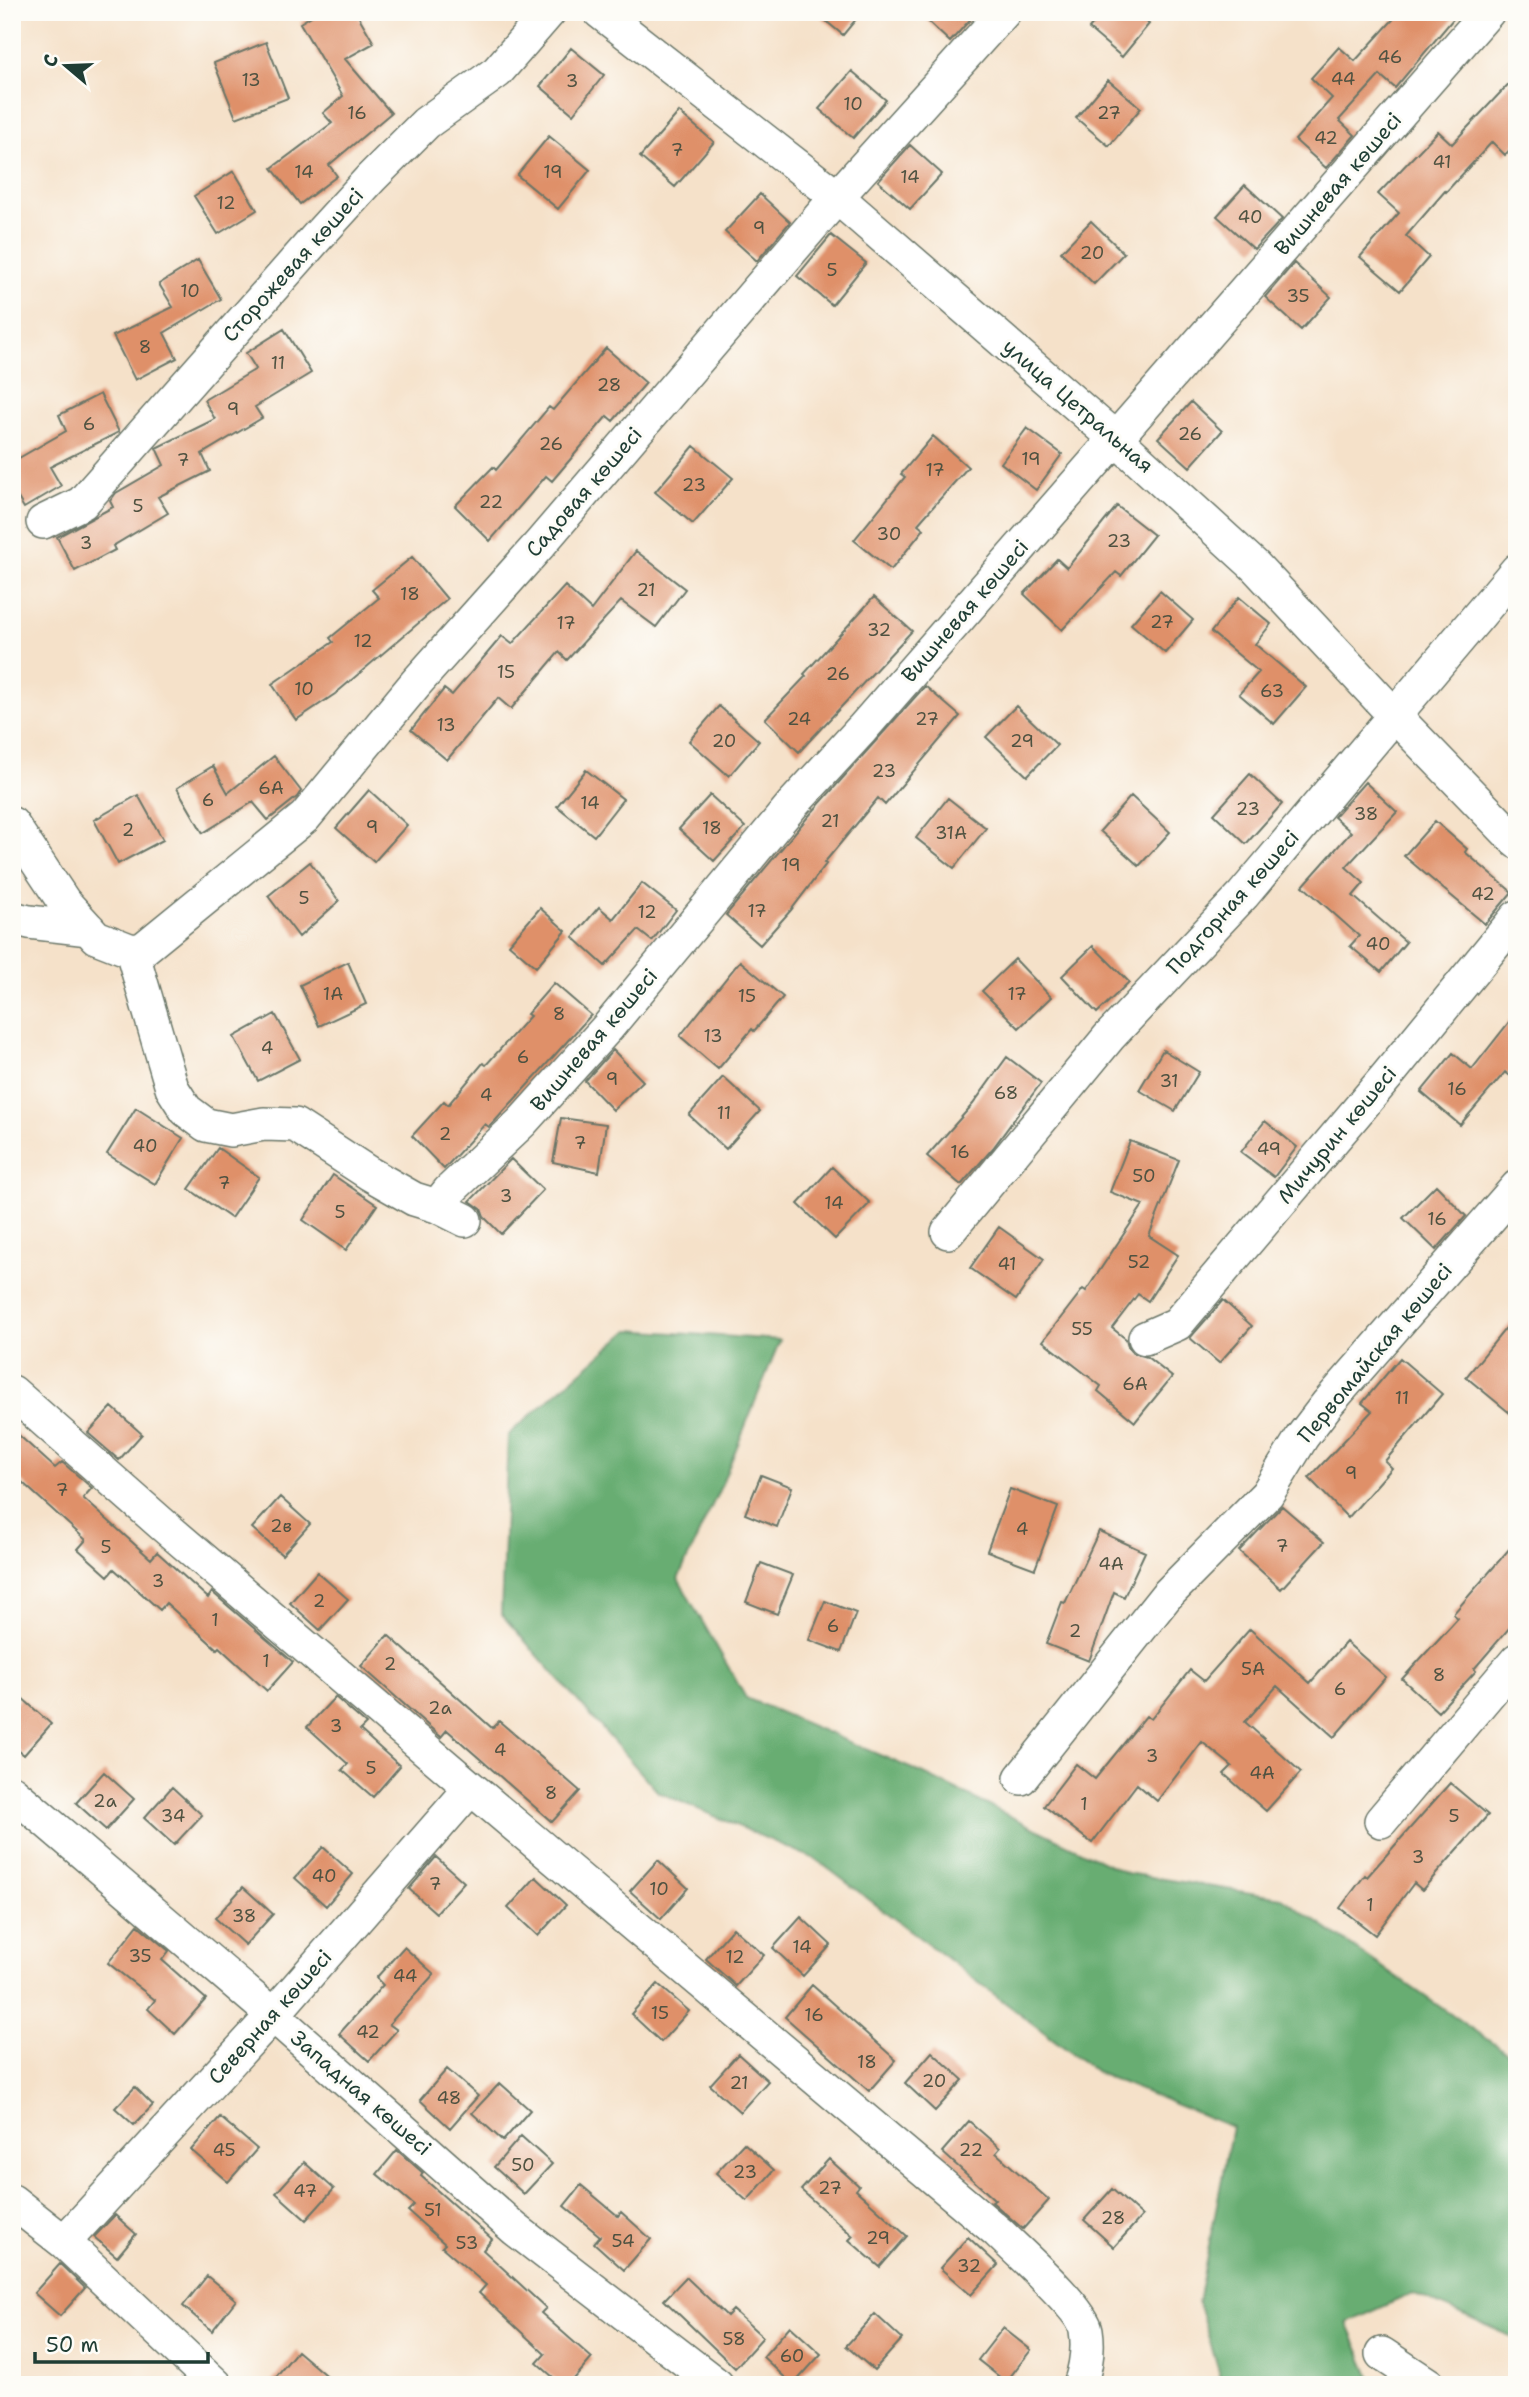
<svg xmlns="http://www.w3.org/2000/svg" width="1529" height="2397" font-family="'Shantell Sans',sans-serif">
	<rect width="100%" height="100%" fill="#fdfcf7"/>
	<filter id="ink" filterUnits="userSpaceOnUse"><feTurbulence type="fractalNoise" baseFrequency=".0143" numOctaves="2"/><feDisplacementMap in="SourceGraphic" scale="14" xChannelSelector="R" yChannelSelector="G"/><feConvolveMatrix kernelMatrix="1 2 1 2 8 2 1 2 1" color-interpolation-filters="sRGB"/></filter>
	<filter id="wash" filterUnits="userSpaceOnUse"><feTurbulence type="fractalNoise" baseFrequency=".00686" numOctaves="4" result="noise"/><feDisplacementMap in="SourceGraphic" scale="28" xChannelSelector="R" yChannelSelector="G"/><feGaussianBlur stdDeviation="1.57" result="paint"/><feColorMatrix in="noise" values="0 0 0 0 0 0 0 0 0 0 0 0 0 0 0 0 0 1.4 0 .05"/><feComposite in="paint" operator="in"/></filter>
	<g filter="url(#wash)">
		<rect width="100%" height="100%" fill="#f5e1c9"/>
		<path fill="#68ad72" stroke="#447553" stroke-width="2" d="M629 1330 780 1340 721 1486 678 1579 746 1698 924 1774 1126 1873 1282 1898 1517 2060V2339L1413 2293 1347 2323 1374 2385H1223L1198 2302 1232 2127 1098 2073 817 1860 658 1792 501 1614 508 1435Z"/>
		<g id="blocks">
			<path fill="#df9069" d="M318 12H356L374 43 345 59 391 113 329 165 337 176 300 204 272 168 332 123 323 113 343 96 300 23Z
				M815 12H862L843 35Z
				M918 12H977L950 42Z
				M1103 12H1136L1149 24 1122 57 1089 29Z
				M1400 12H1459L1395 88 1380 75 1339 120 1355 135 1326 168 1295 140 1332 98 1311 78 1339 47 1355 61Z
				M266 42 288 98 236 118 214 63Z
				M571 48 604 75 573 114 540 86Z
				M852 71 886 100 853 138 819 109Z
				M1517 75V142L1505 155 1492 142 1446 192 1445 191 1406 236 1429 257 1400 291 1360 257 1399 213 1378 194 1438 131 1452 144Z
				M1108 80 1141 108 1109 146 1076 118Z
				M679 112 714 142 675 187 640 157Z
				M549 136 590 170 558 209 517 175Z
				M910 145 942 174 910 209 878 181Z
				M234 171 257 210 218 234 194 196Z
				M1245 185 1282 219 1254 249 1217 216Z
				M760 194 790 222 757 261 725 232Z
				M1091 221 1124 253 1094 284 1061 252Z
				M831 235 866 263 832 305 797 276Z
				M198 260 221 299 164 333 177 358 135 380 113 336 173 307 159 284Z
				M1294 263 1331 297 1301 330 1265 297Z
				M284 329 311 373 255 407 262 418 202 454 210 471 158 497 168 513 113 546 115 550 75 571 57 537 113 507 110 501 116 493 164 465 156 448 215 419 204 400 256 369 246 353Z
				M606 348 646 383 613 421 607 416 552 481 546 476 490 541 455 506 493 467 496 470 549 407 553 410Z
				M100 394 119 432 50 467 61 486 24 508 12 488V462L66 431 59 415Z
				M1191 402 1222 431 1190 467 1158 438Z
				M1027 428 1062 454 1036 490 1001 463Z
				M933 436 968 467 918 524 924 529 891 570 854 540 905 477 901 474Z
				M694 446 733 478 693 524 655 492Z
				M1117 506 1154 535 1121 576 1116 572 1062 630 1024 594 1057 559 1067 568Z
				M636 551 685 589 656 627 621 601 567 660 559 652 511 709 498 698 447 760 411 730 444 689 452 695 502 636 512 644 565 586 591 610Z
				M412 557 447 599 335 694 296 720 272 684 333 642 330 638 379 598 372 590Z
				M1160 591 1193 620 1165 653 1131 624Z
				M874 597 912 631 799 752 765 719 806 676 804 674Z
				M1239 597 1271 624 1255 644 1306 687 1274 724 1239 694 1259 672 1211 632Z
				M925 686 960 716 885 805 878 798 824 863 826 864 791 910 760 945 726 915 807 818Z
				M719 706 759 741 729 776 689 741Z
				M1016 706 1057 745 1027 776 986 737Z
				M274 756 301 791 297 797 268 820 253 802 203 833 177 788 213 766 228 793Z
				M586 770 623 799 594 836 557 806Z
				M1250 774 1282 804 1246 844 1214 814Z
				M1365 782 1397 812 1346 867 1364 883 1353 896 1406 942 1381 972 1350 946 1359 936 1303 886 1351 832 1334 817Z
				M369 790 407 825 374 862 336 828Z
				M138 795 163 840 118 864 94 820Z
				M710 795 745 827 714 861 679 829Z
				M1131 796 1170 832 1139 866 1100 831Z
				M948 798 986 828 954 868 916 838Z
				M1435 821 1467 849 1465 852 1512 892 1485 924 1404 856Z
				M310 862 339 901 299 937 268 896Z
				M642 883 676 910 652 941 638 930 605 966 573 937 599 907 613 919Z
				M540 908 566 931 536 967 509 944Z
				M1093 946 1129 982 1097 1013 1062 976Z
				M1015 959 1051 997 1019 1028 982 991Z
				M740 961 783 997 754 1031 752 1029 718 1069 680 1036Z
				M348 962 366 1004 319 1026 300 985Z
				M554 983 591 1015 495 1121 489 1127 485 1124 444 1169 412 1136 444 1101 448 1105 483 1063 486 1065 530 1016 527 1014Z
				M1517 1012V1081L1505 1072 1460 1125 1421 1092 1453 1053 1472 1069Z
				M275 1014 300 1059 258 1081 234 1037Z
				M613 1050 643 1081 613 1110 585 1081Z
				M1163 1050 1199 1072 1175 1111 1139 1090Z
				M1007 1057 1041 1083 993 1148 961 1185 927 1156 973 1104Z
				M723 1077 760 1111 726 1149 689 1115Z
				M136 1108 183 1138 155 1184 107 1154Z
				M561 1118 606 1124 599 1172 553 1162Z
				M1265 1121 1297 1147 1274 1177 1241 1152Z
				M1130 1141 1179 1160 1149 1236 1178 1255 1148 1301 1138 1294 1112 1328 1126 1339 1128 1346 1133 1353 1147 1357 1172 1377 1135 1422 1098 1391 1101 1386 1043 1341 1083 1289 1086 1291 1143 1205 1110 1192Z
				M218 1148 259 1177 231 1218 189 1189Z
				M511 1159 543 1190 501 1234 484 1217 481 1209 470 1201Z
				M832 1167 870 1203 835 1239 798 1204Z
				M333 1175 377 1205 346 1250 303 1220Z
				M1436 1185 1466 1216 1436 1250 1403 1218Z
				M999 1227 1044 1259 1016 1300 970 1268Z
				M1223 1300 1252 1326 1219 1363 1190 1338Z
				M1517 1314V1419L1466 1377Z
				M1400 1358 1442 1394 1385 1461 1392 1468 1348 1518 1309 1478 1372 1411 1362 1403Z
				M112 1407 142 1434 119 1460 88 1433Z
				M12 1429 55 1468 62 1462 92 1488 83 1498 151 1559 157 1552 208 1598 212 1592 293 1662 267 1691 219 1647 217 1649 166 1603 160 1610 114 1569 108 1576 78 1549 86 1540 12 1473Z
				M761 1475 792 1487 777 1527 745 1514Z
				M1010 1489 1058 1507 1035 1569 987 1551Z
				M280 1497 310 1524 282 1555 252 1528Z
				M1282 1506 1324 1542 1281 1589 1239 1551Z
				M1099 1531 1145 1552 1124 1597 1114 1592 1089 1661 1046 1644 1062 1602 1065 1603Z
				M1517 1540V1619L1474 1669 1476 1671 1438 1712 1402 1679 1458 1618 1453 1614Z
				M761 1563 793 1575 777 1614 746 1602Z
				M317 1572 348 1599 320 1630 290 1603Z
				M825 1601 856 1613 841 1652 809 1640Z
				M1250 1629 1310 1683 1346 1642 1386 1677 1334 1737 1277 1686 1245 1722 1301 1772 1266 1811 1224 1774 1232 1766 1202 1742 1157 1801 1137 1784 1092 1843 1044 1806 1076 1764 1095 1779 1146 1716 1151 1719 1190 1670 1204 1681Z
				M388 1635 492 1728 499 1721 580 1791 552 1822 447 1730 441 1737 361 1666Z
				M21 1697 51 1724 24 1755 12 1745V1707Z
				M335 1697 366 1724 360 1730 400 1766 373 1797 342 1770 348 1764 307 1727Z
				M104 1772 134 1799 106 1830 76 1803Z
				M1450 1783 1488 1815 1422 1890 1414 1883 1375 1935 1340 1908 1365 1875 1367 1877Z
				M172 1787 202 1815 174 1845 144 1818Z
				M323 1847 353 1874 326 1906 295 1878Z
				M436 1857 464 1882 436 1913 409 1889Z
				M658 1860 688 1888 661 1919 630 1891Z
				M536 1877 566 1905 538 1936 508 1908Z
				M243 1887 273 1914 245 1945 215 1918Z
				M801 1917 831 1945 803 1976 773 1948Z
				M138 1925 169 1951 162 1960 206 1999 175 2034 148 2009 155 2000 108 1963Z
				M733 1928 764 1955 736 1986 706 1959Z
				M404 1947 434 1974 389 2024 397 2030 369 2061 339 2034 383 1985 376 1978Z
				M658 1984 689 2011 661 2042 631 2014Z
				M812 1985 896 2060 869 2091 785 2017Z
				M932 2052 963 2080 935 2111 905 2083Z
				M738 2054 768 2081 740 2112 710 2085Z
				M447 2069 478 2096 450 2128 420 2100Z
				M500 2083 530 2110 503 2141 472 2113Z
				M135 2087 153 2105 134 2125 115 2108Z
				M220 2117 257 2149 228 2182 191 2150Z
				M969 2121 1000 2148 996 2153 1049 2200 1023 2229 992 2202 995 2200 942 2152Z
				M521 2136 552 2164 524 2194 494 2167Z
				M744 2143 774 2170 747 2201 716 2173Z
				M397 2150 423 2173 421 2176 492 2239 483 2250 546 2308 541 2313 592 2358 569 2385H562L537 2363 545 2354 479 2293 486 2285 442 2247 445 2244 408 2211 414 2205 377 2174Z
				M829 2159 859 2186 856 2190 907 2236 880 2267 849 2240 853 2236 801 2190Z
				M304 2162 334 2189 306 2220 276 2193Z
				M581 2185 618 2216 621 2212 651 2239 624 2270 594 2243 600 2236 564 2206Z
				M1112 2189 1142 2216 1114 2247 1084 2220Z
				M115 2215 136 2234 117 2257 94 2237Z
				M968 2237 998 2265 971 2295 940 2268Z
				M60 2264 85 2288 60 2316 34 2293Z
				M207 2276 236 2300 212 2331 183 2306Z
				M686 2277 727 2316 733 2310 763 2337 735 2368 664 2300Z
				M875 2314 902 2339 874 2370 846 2346Z
				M790 2326 821 2354 793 2385 763 2357Z
				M1003 2328 1031 2350 1006 2382 978 2360Z
				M297 2351 337 2385H269Z"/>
		</g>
	</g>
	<g filter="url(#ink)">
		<use href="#blocks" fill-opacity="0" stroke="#6a7668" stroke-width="2"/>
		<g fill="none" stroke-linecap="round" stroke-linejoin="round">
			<g stroke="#6a7668" stroke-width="36">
				<path id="minor" d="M600 12 837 197 1116 439 1255 566 1395 716 1517 842
					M43 522 82 503 317 237 371 178 426 123 497 72 549 12
					M12 824 64 902 96 937 132 951 143 949 305 817 416 683 540 544 837 197 1004 12
					M12 918 29 922 89 929
					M132 951 172 1088 186 1110 206 1125 231 1130 264 1124 295 1125 370 1174 414 1199 437 1206 465 1220
					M437 1206 449 1191 522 1122 608 1027 792 805 862 729 1488 12
					M948 1232 1109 1037 1243 895 1517 570
					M1145 1338 1177 1324 1387 1076 1517 917
					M12 1392 163 1525 471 1788 998 2232C1016 2250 1083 2309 1086 2330 1089 2349 1086 2367 1080 2385
					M1021 1778 1166 1596 1267 1494 1302 1437 1328 1403 1517 1187
					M12 1792 273 2015 515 2229 717 2385
					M1381 1821 1517 1660
					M12 2201 64 2242 216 2385
					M64 2242 273 2015 471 1788
					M1382 2354 1429 2385"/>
			</g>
			<use href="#minor" stroke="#fff" stroke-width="33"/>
		</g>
	</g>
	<g text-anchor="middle" stroke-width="6" stroke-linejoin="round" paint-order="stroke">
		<g font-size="18" fill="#4f5241">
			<text x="1390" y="63">46</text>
			<text x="1343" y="85">44</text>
			<text x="251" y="86">13</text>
			<text x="572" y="87">3</text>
			<text x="853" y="110">10</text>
			<text x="357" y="119">16</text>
			<text x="1109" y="119">27</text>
			<text x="1326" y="144">42</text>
			<text x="677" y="156">7</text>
			<text x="1442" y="168">41</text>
			<text x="304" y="178">14</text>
			<text x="553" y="178">19</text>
			<text x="910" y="183">14</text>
			<text x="226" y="209">12</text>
			<text x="1250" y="223">40</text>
			<text x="759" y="234">9</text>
			<text x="1092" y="259">20</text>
			<text x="832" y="276">5</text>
			<text x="190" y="297">10</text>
			<text x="1298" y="302">35</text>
			<text x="145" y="353">8</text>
			<text x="278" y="369">11</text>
			<text x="609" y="391">28</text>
			<text x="233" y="415">9</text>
			<text x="89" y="430">6</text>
			<text x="1190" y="440">26</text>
			<text x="551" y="450">26</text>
			<text x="1031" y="465">19</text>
			<text x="183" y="466">7</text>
			<text x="935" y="476">17</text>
			<text x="694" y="491">23</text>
			<text x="491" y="508">22</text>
			<text x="138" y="512">5</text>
			<text x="889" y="540">30</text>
			<text x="1119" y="547">23</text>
			<text x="86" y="549">3</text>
			<text x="646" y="596">21</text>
			<text x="410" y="600">18</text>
			<text x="1162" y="628">27</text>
			<text x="566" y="629">17</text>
			<text x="879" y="636">32</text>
			<text x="363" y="647">12</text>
			<text x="506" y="678">15</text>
			<text x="838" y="680">26</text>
			<text x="304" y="695">10</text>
			<text x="1272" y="697">63</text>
			<text x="799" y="725">24</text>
			<text x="927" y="725">27</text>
			<text x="446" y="731">13</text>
			<text x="724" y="747">20</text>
			<text x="1022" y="747">29</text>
			<text x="884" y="777">23</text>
			<text x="271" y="794">6А</text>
			<text x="208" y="806">6</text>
			<text x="590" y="809">14</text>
			<text x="1248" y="815">23</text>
			<text x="1366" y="820">38</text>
			<text x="830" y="827">21</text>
			<text x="372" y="833">9</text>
			<text x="712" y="834">18</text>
			<text x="128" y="836">2</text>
			<text x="951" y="839">31А</text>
			<text x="791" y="871">19</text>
			<text x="1483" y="900">42</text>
			<text x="304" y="904">5</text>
			<text x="757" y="917">17</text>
			<text x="647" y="918">12</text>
			<text x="1378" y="950">40</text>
			<text x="333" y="1000">1А</text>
			<text x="1017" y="1000">17</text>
			<text x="747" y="1002">15</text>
			<text x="559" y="1020">8</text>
			<text x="713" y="1042">13</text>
			<text x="267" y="1054">4</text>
			<text x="523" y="1063">6</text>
			<text x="612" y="1085">9</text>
			<text x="1169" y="1087">31</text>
			<text x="1457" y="1095">16</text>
			<text x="1006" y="1099">68</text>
			<text x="486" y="1101">4</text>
			<text x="724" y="1119">11</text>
			<text x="445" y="1140">2</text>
			<text x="580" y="1149">7</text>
			<text x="145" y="1152">40</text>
			<text x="1269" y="1155">49</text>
			<text x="960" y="1158">16</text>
			<text x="1144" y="1182">50</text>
			<text x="224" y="1189">7</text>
			<text x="506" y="1202">3</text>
			<text x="834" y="1209">14</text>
			<text x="340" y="1218">5</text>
			<text x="1437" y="1225">16</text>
			<text x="1139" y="1268">52</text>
			<text x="1007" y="1270">41</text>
			<text x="1082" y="1335">55</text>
			<text x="1135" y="1390">6А</text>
			<text x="1402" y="1404">11</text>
			<text x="1351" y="1479">9</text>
			<text x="62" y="1496">7</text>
			<text x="281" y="1532">2в</text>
			<text x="1022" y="1535">4</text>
			<text x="1282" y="1552">7</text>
			<text x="106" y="1553">5</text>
			<text x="1111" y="1570">4А</text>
			<text x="158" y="1587">3</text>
			<text x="319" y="1607">2</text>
			<text x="215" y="1626">1</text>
			<text x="833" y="1632">6</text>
			<text x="1075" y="1637">2</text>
			<text x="266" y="1667">1</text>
			<text x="390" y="1670">2</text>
			<text x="1253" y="1675">5А</text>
			<text x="1439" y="1681">8</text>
			<text x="1340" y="1695">6</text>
			<text x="440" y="1714">2а</text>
			<text x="336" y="1732">3</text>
			<text x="500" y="1756">4</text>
			<text x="1152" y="1762">3</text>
			<text x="371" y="1774">5</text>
			<text x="1262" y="1779">4А</text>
			<text x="551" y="1799">8</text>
			<text x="105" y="1807">2а</text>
			<text x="1084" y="1810">1</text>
			<text x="173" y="1822">34</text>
			<text x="1454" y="1822">5</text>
			<text x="1418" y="1863">3</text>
			<text x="324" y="1882">40</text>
			<text x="435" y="1890">7</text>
			<text x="659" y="1895">10</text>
			<text x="1370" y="1911">1</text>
			<text x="244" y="1922">38</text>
			<text x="802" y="1953">14</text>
			<text x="140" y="1962">35</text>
			<text x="735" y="1963">12</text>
			<text x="405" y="1982">44</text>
			<text x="660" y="2019">15</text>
			<text x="814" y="2021">16</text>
			<text x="368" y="2038">42</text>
			<text x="867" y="2068">18</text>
			<text x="934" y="2087">20</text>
			<text x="739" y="2089">21</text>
			<text x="449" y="2104">48</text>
			<text x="224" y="2156">45</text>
			<text x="971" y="2156">22</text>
			<text x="523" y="2171">50</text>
			<text x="745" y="2178">23</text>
			<text x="830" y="2194">27</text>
			<text x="305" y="2197">47</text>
			<text x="433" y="2216">51</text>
			<text x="1113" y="2224">28</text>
			<text x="878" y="2244">29</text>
			<text x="623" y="2247">54</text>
			<text x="467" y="2249">53</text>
			<text x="969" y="2272">32</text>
			<text x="734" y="2345">58</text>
			<text x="792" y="2362">60</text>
		</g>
		<g font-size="21" fill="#1f3d34" stroke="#fdfcf7">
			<text transform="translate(1338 184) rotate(-49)" y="7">Вишневая көшесі</text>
			<text transform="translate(293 265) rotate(-48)" y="7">Сторожевая көшесі</text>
			<text transform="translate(1078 406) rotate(41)" y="7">улица Цетральная</text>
			<text transform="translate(584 492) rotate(-49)" y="7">Садовая көшесі</text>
			<text transform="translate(965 611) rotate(-49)" y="7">Вишневая көшесі</text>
			<text transform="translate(1233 902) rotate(-48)" y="7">Подгорная көшесі</text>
			<text transform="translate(594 1040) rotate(-49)" y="7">Вишневая көшесі</text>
			<text transform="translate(1337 1135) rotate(-50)" y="7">Мичурин көшесі</text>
			<text transform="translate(1375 1353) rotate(-50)" y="7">Первомайская көшесі</text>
			<text transform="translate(270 2017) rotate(-48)" y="7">Северная көшесі</text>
			<text transform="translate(361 2093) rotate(41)" y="7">Западная көшесі</text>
		</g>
	</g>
	<rect width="1529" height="2397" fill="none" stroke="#fdfcf7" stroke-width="42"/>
	<g transform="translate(66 66) rotate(289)" stroke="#fdfcf7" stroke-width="5" paint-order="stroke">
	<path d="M0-5L12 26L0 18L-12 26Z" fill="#1f3d34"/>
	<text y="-10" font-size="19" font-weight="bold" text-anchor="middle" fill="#1f3d34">С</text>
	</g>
	<path d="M35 2352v10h173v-10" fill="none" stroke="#1f3d34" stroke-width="3.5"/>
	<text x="46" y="2352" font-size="21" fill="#1f3d34" stroke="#fdfcf7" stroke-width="5" paint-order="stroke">50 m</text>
</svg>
